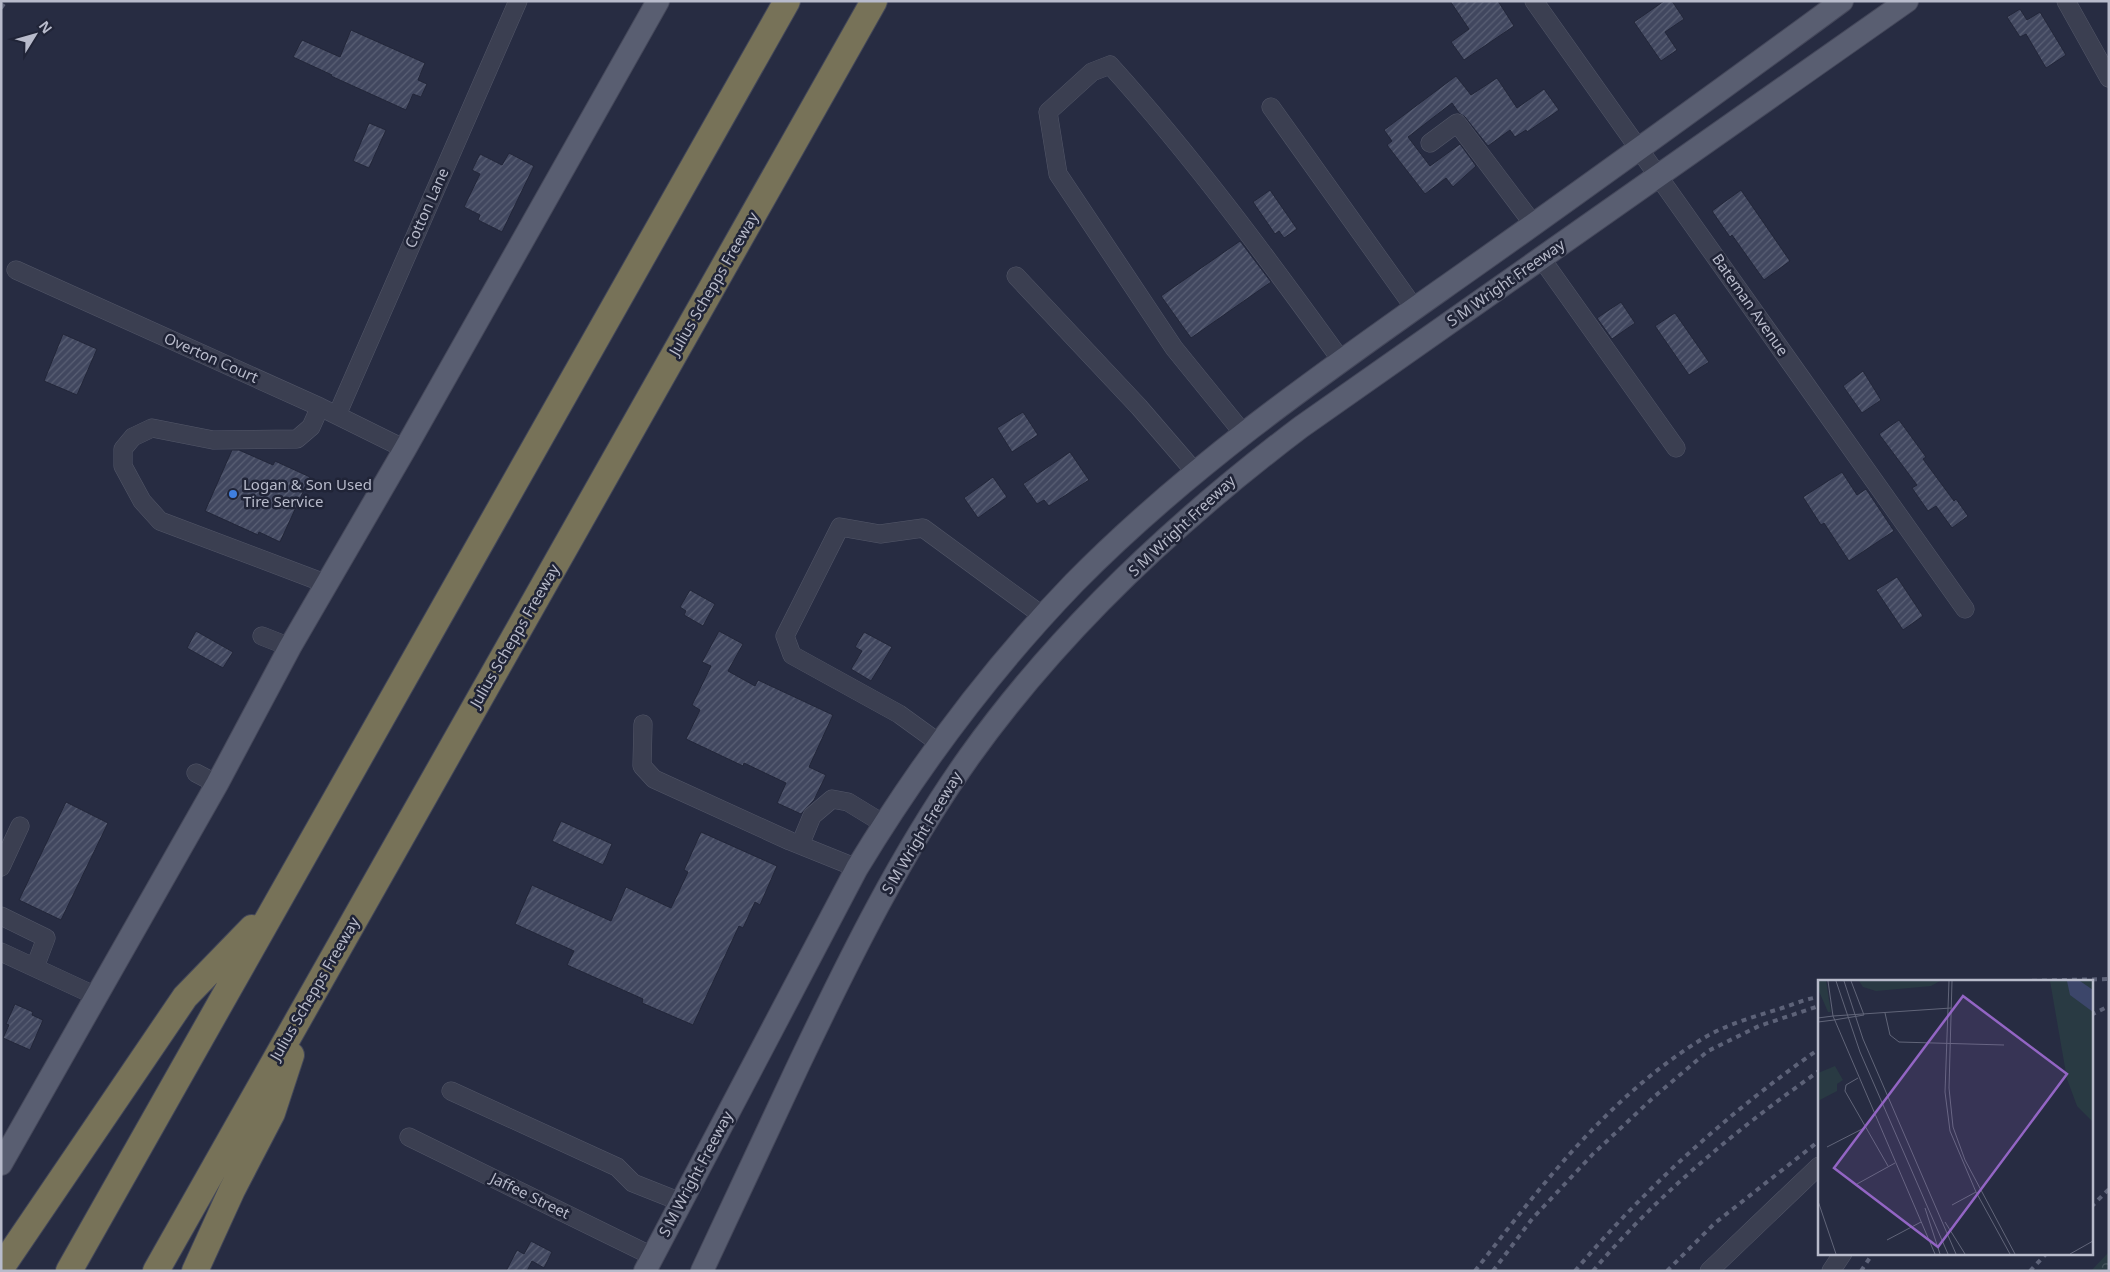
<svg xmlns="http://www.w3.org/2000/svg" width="2110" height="1272" font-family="'Noto Sans',sans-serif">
	<defs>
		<pattern id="forest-crowns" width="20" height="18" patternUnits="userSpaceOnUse" patternTransform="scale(1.25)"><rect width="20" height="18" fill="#293a43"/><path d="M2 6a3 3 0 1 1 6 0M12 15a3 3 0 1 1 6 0" fill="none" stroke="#46555d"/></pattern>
		<pattern id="building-hatch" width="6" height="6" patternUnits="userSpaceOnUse" patternTransform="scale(1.25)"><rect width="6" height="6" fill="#41475f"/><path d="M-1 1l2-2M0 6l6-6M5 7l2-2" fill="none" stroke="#5a6075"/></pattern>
	</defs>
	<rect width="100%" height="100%" fill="#272c42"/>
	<path fill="url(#forest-crowns)" d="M2109 1252V1271H2091Z"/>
	<path fill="url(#building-hatch)" stroke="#222639" d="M1450 1H1498L1514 26 1464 60 1451 42 1469 29Z
		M1664 1H1672L1684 19 1665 32 1677 50 1661 61 1634 22Z
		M2020 9 2027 20 2040 12 2066 55 2046 68 2026 34 2020 37 2007 17Z
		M351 30 425 63 418 80 427 84 421 97 413 94 406 110 331 76 332 75 293 57 302 40 340 57Z
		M1456 76 1471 95 1497 78 1517 108 1544 89 1559 110 1527 132 1526 130 1515 137 1510 130 1488 146 1465 117 1459 113 1452 103 1408 137 1430 166 1460 144 1476 166 1453 187 1446 178 1425 194 1387 145 1392 141 1384 130Z
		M369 123 386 130 369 168 353 161Z
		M509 153 534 166 502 232 478 220 480 215 464 207 480 174 472 170 480 154 502 165Z
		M1270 190 1297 229 1284 238 1279 231 1275 234 1253 202Z
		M1741 190 1790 261 1764 280 1732 235 1730 237 1712 211Z
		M1240 241 1271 282 1191 338 1161 296Z
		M1621 302 1635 323 1612 339 1597 318Z
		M1675 313 1709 362 1689 375 1655 326Z
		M63 334 97 349 77 395 44 381Z
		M1863 371 1881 400 1862 413 1843 386Z
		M1023 412 1038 435 1012 452 997 428Z
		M1899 420 1926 457 1923 459 1954 501 1956 499 1968 516 1952 528 1936 506 1928 511 1912 488 1917 485 1879 434Z
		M232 450H239L273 465 275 461 310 477 280 542 259 532 258 535 205 511Z
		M1070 452 1089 480 1049 506 1044 500 1037 504 1023 484Z
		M1842 472 1857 495 1866 489 1894 531 1849 561 1824 523 1821 525 1803 497Z
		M993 477 1007 497 978 518 964 498Z
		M1897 577 1923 616 1903 630 1876 590Z
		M690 590 715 604 703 626 684 615 686 611 680 607Z
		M196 631 233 652 223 668 187 648Z
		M719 631 743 644 728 671 755 686 758 680 833 715 809 767 826 775 814 800 801 814 777 803 786 783 744 763 743 766 686 739 700 710 692 705 711 666 702 662Z
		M864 632 892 647 871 681 851 669 862 651 855 647Z
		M66 802 108 823 61 920 19 900Z
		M561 821 612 844 603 865 552 841Z
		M701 832 777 866 760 905 755 902 743 928 739 926 693 1025 642 1003 643 999 567 965 574 951 515 924 532 885 611 921 626 887 671 908 688 872 684 870Z
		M15 1004 33 1012 32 1015 43 1020 30 1050 3 1038 9 1025 6 1024Z
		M531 1241 552 1252 544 1268 532 1261 527 1271H506L517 1250 524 1254Z"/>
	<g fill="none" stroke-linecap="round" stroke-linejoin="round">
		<g stroke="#535769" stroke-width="19">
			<path id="minor" d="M1534 1 1965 609
				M2066 1 2109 78
				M1271 107 1415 309
				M1430 143 1457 123 1534 225
				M1541 258 1676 448
				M16 270 320 407 405 449
				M1016 276 1139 407 1195 472
				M320 407 311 427 297 439 213 440 152 428 133 437 123 449V466L142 501 160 521 327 584
				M337 415 518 1
				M1243 433 1174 348 1058 174 1048 112 1092 72 1110 65C1194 158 1268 259 1341 360
				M262 636 290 647
				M643 724 642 766 654 779 790 841 857 868
				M939 743 899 714 792 655 785 636 840 527 880 534 923 528 1043 616
				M196 773 217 784
				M800 845 812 816 832 799 848 802 884 824
				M1 867 20 826
				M1 916 46 938 35 967
				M1 952 96 996
				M451 1091 617 1167 633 1183 681 1202
				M409 1137 652 1256
				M1709 1271 1819 1166
				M1831 1271 1843 1253"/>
		</g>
		<g stroke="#45485b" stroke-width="24">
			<path id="major" d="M1 1164 217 784 290 647 405 449 658 1
				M645 1271 857 868C920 764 990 670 1074 583 1191 464 1329 369 1465 273 1591 184 1717 93 1842 1
				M702 1271C734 1202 766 1134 798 1066 849 959 901 853 969 757 1059 631 1178 520 1301 427L1907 1"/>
		</g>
		<g stroke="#434759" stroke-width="28">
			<path id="highway" d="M1 1268 185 997 252 928
				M69 1271 787 1
				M156 1271 874 1
				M195 1271 232 1190 272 1113 291 1055"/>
		</g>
		<use href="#minor" stroke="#3b3f51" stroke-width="18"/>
		<use href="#major" stroke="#595e71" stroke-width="22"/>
		<use href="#highway" stroke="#777258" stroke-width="26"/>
		<path stroke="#5d6278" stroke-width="4" stroke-dasharray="5 5" stroke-linecap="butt" d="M1 8 6 1
			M2022 981 2109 979
			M2091 1015 2109 1006
			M2091 1207 2109 1189
			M1475 1271C1541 1186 1608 1097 1702 1039 1725 1025 1753 1017 1779 1009 1792 1005 1805 999 1819 997
			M1493 1271 1532 1219 1593 1154 1655 1096 1708 1051 1759 1026 1819 1006
			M1575 1271C1646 1187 1729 1112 1819 1049
			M1593 1271C1658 1194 1737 1129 1819 1071
			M1667 1271 1715 1223 1819 1141
			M1861 1271 1873 1253
			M2030 1271 2047 1253"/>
	</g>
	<circle fill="#3f7fe0" stroke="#202437" stroke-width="2" cx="233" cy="494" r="5"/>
	<g text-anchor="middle" stroke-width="5" stroke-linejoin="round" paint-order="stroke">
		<g font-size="15" fill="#b8bbcb" stroke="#202437">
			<text transform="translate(427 208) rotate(-66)" y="5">Cotton Lane</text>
			<text transform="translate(1506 283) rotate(-35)" y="5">S M Wright Freeway</text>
			<text transform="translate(714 284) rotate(-60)" y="5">Julius Schepps Freeway</text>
			<text transform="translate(1750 305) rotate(55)" y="5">Bateman Avenue</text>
			<text transform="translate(211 358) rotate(24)" y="5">Overton Court</text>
			<text transform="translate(1182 526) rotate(-43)" y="5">S M Wright Freeway</text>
			<text transform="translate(515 636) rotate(-60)" y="5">Julius Schepps Freeway</text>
			<text transform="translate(922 833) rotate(-59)" y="5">S M Wright Freeway</text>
			<text transform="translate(315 989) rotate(-60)" y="5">Julius Schepps Freeway</text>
			<text transform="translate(696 1174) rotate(-62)" y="5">S M Wright Freeway</text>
			<text transform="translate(530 1196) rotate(26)" y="5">Jaffee Street</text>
		</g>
		<g font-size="15" fill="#b8bbcb" stroke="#202437" text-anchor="start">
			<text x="243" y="490">Logan &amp; Son Used<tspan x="243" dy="17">Tire Service</tspan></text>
		</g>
	</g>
	<g transform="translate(1818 980)">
		<rect width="275" height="275" fill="#272c42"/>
		<path d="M0 1H8L13 32H10L0 9ZM41 1H122L113 6 58 11 45 7ZM232 1H275V142L259 126 249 99Z" fill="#293a43"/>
		<path d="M17 86 25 100 19 104V111L0 121V93Z" fill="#293a43"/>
		<path d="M249 1H262L275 10V32L252 15Z" fill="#3c466a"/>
		<path fill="none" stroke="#616579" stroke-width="1" d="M10 1 15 36M18 1 42 72 130 274M26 1 45 59 138 274M33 1 46 35M131 1 127 112 132 151 158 212 192 274M134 1 131 108 135 147 147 180 197 274M67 33 72 55 81 62 186 65M0 38 15 36M16 40 46 35M0 42 16 40M40 98 28 105 27 111 70 186M9 167 48 147M39 204 77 183M0 221 18 274M134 225 158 212M107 228 122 274M127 242 147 274M69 260 103 242M117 274 15 36 133 28M252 274 275 261"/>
		<path fill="#9365c4" fill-opacity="0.15" stroke="#9365c4" stroke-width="2.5" d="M145 16 249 94 120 267 16 188Z"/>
		<rect width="275" height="275" fill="none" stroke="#b8bbcb" stroke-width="2.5"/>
	</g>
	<rect width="2110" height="1272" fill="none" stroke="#b8bbcb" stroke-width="5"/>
	<g transform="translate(35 35) rotate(53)" stroke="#202437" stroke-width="4" paint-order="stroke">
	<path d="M0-4L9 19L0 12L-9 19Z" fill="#b8bbcb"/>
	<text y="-8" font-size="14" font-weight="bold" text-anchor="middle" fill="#b8bbcb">N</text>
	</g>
</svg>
